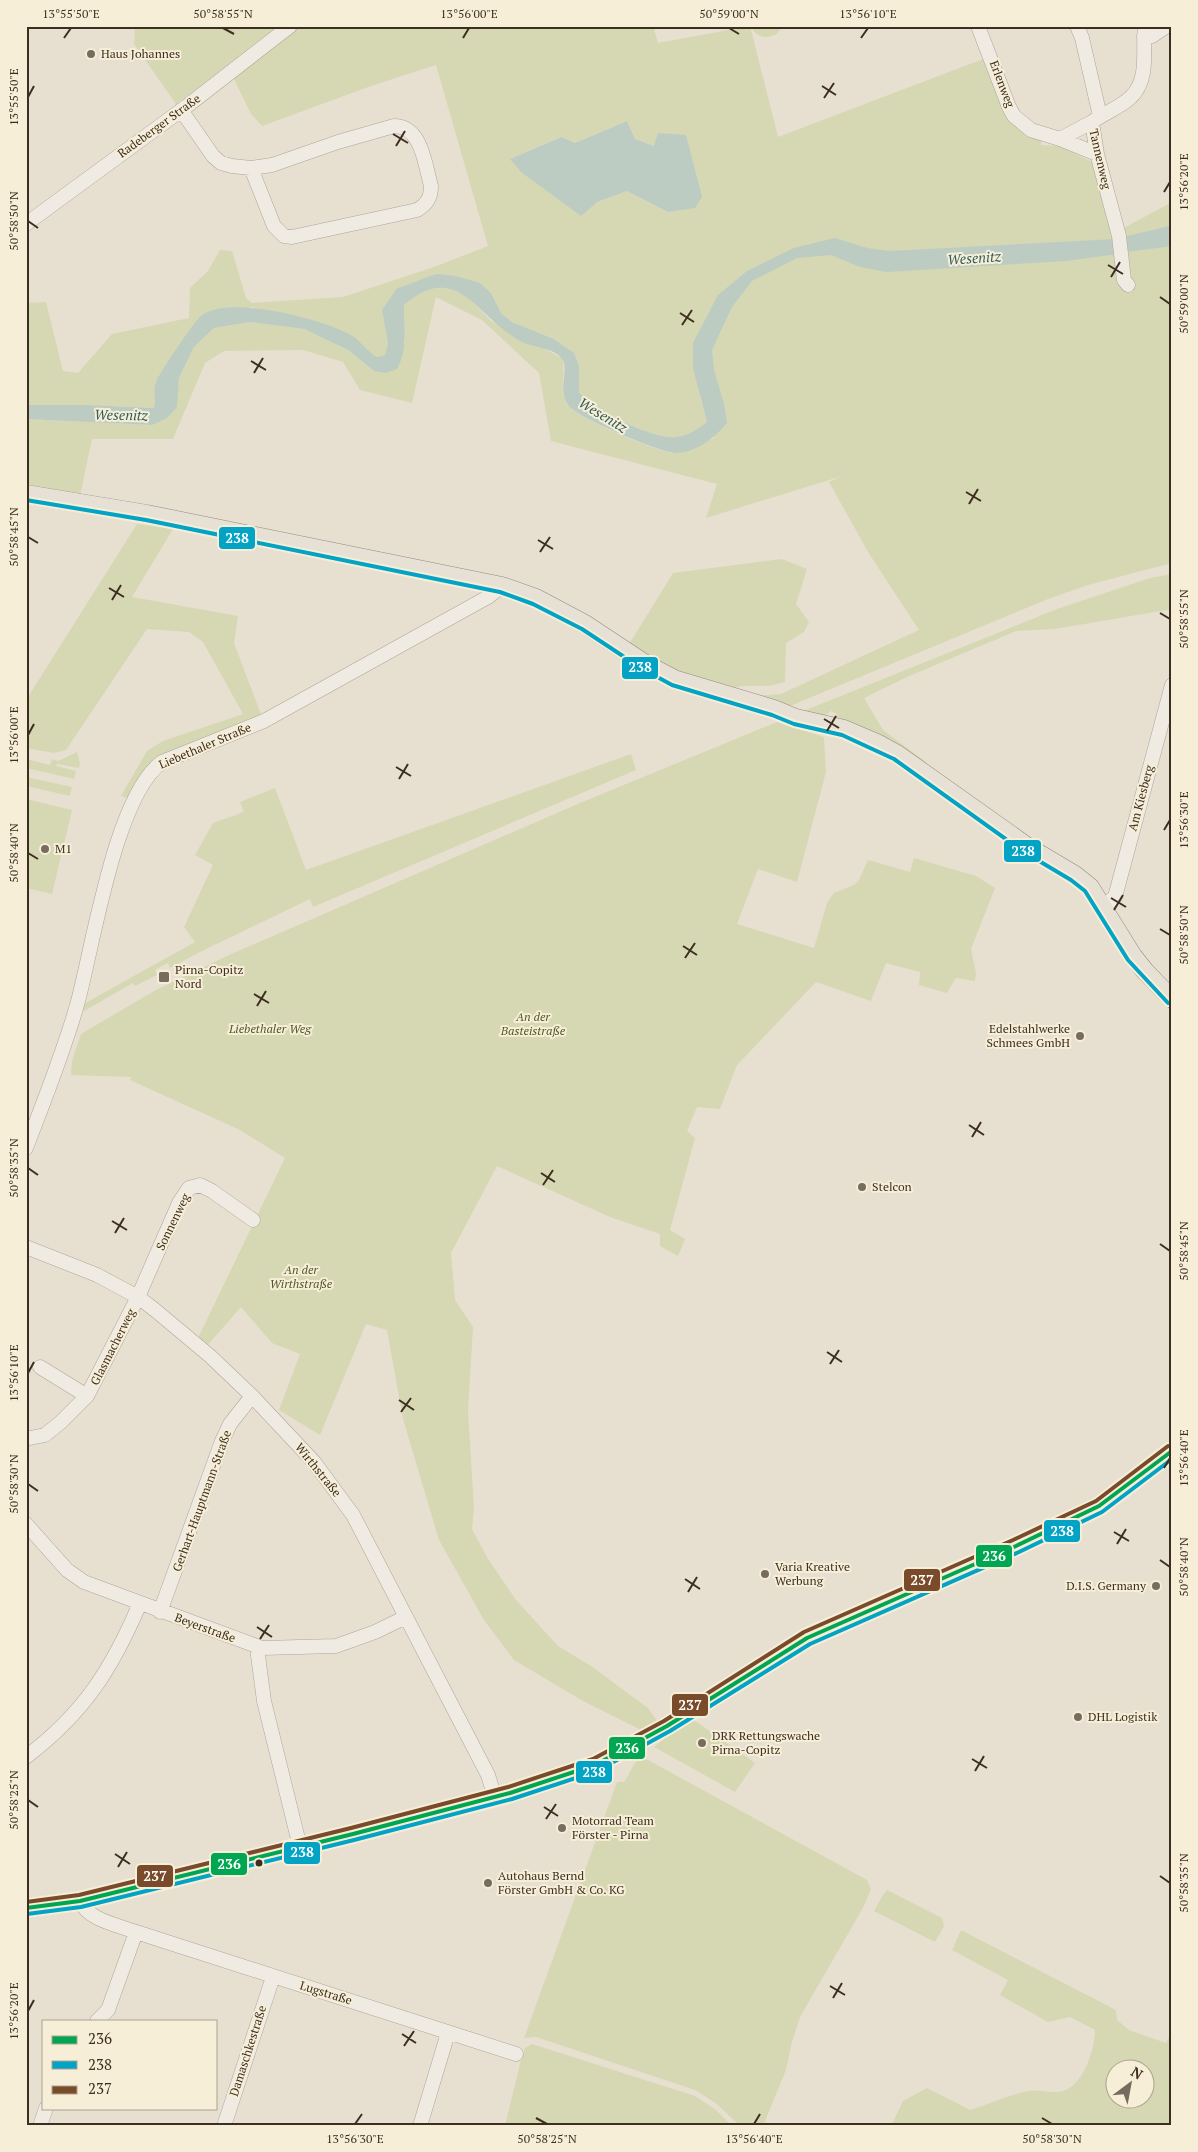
<svg xmlns="http://www.w3.org/2000/svg" width="1198" height="2152" font-family="'PT Serif',serif">
	<rect width="100%" height="100%" fill="#e7e0d1"/>
	<path fill="#d6d7b3" fill-rule="evenodd" d="M135 26H280L176 104 134 44Z
		M298 26H653L658 43 750 26 778 137 991 56 1014 116 1060 139 1041 142V145L1060 146 1094 163 1122 229 1172 202V225L1143 232 1172 226V563L1088 585 1048 599 790 706 756 696 781 694 919 630 868 552 829 482 842 476 706 518 717 484 551 441 539 373 482 320 436 297 412 403 360 390 343 362 303 350 224 351 205 363 173 439H92L80 496 26 488V419L152 425 177 391 179 378 194 347 214 328 250 322 304 329 348 350 374 371 405 343 404 305 415 296 430 289 447 287 468 297 491 321 562 358C567 374 557 391 569 406 579 419 657 452 674 453 683 453 705 441 714 438L697 385 707 422C698 429 688 436 676 437 657 440 605 415 590 403 586 400 582 396 579 392V365L574 353 554 339 512 322 501 313 491 293 480 283 396 289 382 310 388 344 386 355 377 357 366 350 352 335 251 307 187 335 155 383V408L89 405H26V303L46 302 63 371 78 373 112 334 189 318 190 288 208 271 220 250 232 251 246 298 252 303 343 297 434 267 488 246 436 65 371 86 262 126 251 114 233 77ZM627 121 635 139 654 146 668 212 627 191 597 202 510 159 560 137 575 143Z
		M751 26H782L777 34C766 39 756 38 751 26Z
		M137 524 173 529 132 597 238 616 234 643 262 717 154 759 145 771 131 799 121 796 147 751 163 741 243 714 203 642 189 632 147 629 66 750 54 753 26 748V700Z
		M782 559 807 569 796 604 809 622 804 632 786 643 785 682 770 686H741L732 689 691 679 628 646 673 573Z
		M1172 574V609L1055 629 1016 631 907 677 864 698 883 730 926 762 923 765 833 720 837 714 831 711 822 718 801 712 1057 609 1150 578Z
		M777 722 824 737 826 772 797 882 758 869 737 924 814 948 827 903 834 893 854 885 859 880 868 860 910 872 914 858 976 876 995 888 971 949 976 973 975 981 956 978 947 993 919 985 920 972 886 963 871 1001 816 982 737 1065 720 1109 697 1107 687 1131 695 1138 670 1230 685 1239 678 1256 660 1246V1234L610 1217 497 1166 451 1253 455 1300 473 1327 468 1411 474 1507 472 1529 488 1559 516 1600 558 1646 591 1666 648 1708 657 1721 641 1730 583 1701 514 1660 484 1620 439 1540 403 1419 387 1330 366 1324 320 1435 279 1410 300 1354 272 1343 241 1307 206 1347 197 1340 285 1158 240 1130 130 1080 131 1077 71 1075 72 1061 81 1034 154 991 229 955 580 803Z
		M77 752 80 763 79 768 57 764 56 766 76 771 74 779 26 768V759L50 765 52 759 58 761Z
		M631 754 636 770 313 907 310 899 202 951 170 968 168 963 155 970 157 975 135 986 133 983 84 1011 79 1010 80 1006 195 942 184 927 213 865 195 855 213 823 244 812 240 802 275 788 306 870Z
		M26 777 72 787 70 796 26 786Z
		M26 799 72 810 52 894 26 888Z
		M691 1718 755 1763 735 1792 654 1747Z
		M640 1758 648 1760 867 1880 871 1889 864 1906 800 2017 792 2042 786 2070 763 2126H740L717 2104 695 2090 536 2037 524 2038 617 1782H624C630 1774 632 1764 640 1758Z
		M887 1890 942 1918 944 1926 935 1942 874 1911 883 1895Z
		M961 1930 1116 2010 1117 2020 1129 2030 1166 2043 1172 2032V2126H891L903 2101 927 2088 970 2110C989 2104 1009 2095 1028 2091 1038 2089 1049 2093 1059 2092 1083 2089 1095 2049 1095 2030L1070 2017 1048 2022 1000 1995 1008 1980 952 1950ZM1116 2070H1146V2100H1116Z
		M532 2044 695 2096 716 2110 732 2126H505L520 2064 525 2048Z"/>
	<path fill="#bcccc2" d="M627 121 635 139 654 146 658 133 686 135 702 197 695 208 668 212 627 191 597 202 581 216 521 172 510 159 561 137 575 143Z
		M1172 225V246L1126 252 1124 237Z
		M835 238 867 248 889 251 1116 239 1118 254 1066 261 887 272 860 267 831 255 797 258 752 281 732 307 712 350 714 370 724 404 727 423C714 438 698 452 676 453 661 453 578 418 569 406 556 389 570 371 562 359 554 347 532 348 520 341 476 317 458 259 404 305 404 327 408 349 397 369L386 373 374 371 348 350 304 329 250 322 214 328 194 347 179 378 177 407 167 418 152 425 26 419V405H89L154 408C157 400 152 390 156 382 160 372 193 323 201 316 228 294 323 319 351 335 359 339 366 351 377 357L385 355 388 344 382 310 396 289 436 274 456 276 480 283 491 293 501 313 512 322 554 339 574 353 579 365V392C582 396 586 400 590 403 605 415 657 440 676 437 688 436 698 429 707 422L693 368V343L718 295 747 271 794 248Z"/>
	<g fill="none" stroke-linecap="round" stroke-linejoin="round">
		<g stroke="#ada599" stroke-width="15">
			<path id="minor" d="M978 26 1009 107 1014 116 1031 130 1060 139 1092 122
				M1077 26 1082 38 1100 116
				M1144 37 1152 36 1167 26
				M181 110 213 156 221 163 232 166 251 168 272 165 338 142 394 126C422 126 425 165 431 186 431 198 427 204 417 210L292 237 284 236 274 226 251 168
				M1060 139 1097 154
				M26 224 187 106 290 26
				M1128 285 1124 280 1119 236 1097 154 1092 122C1104 113 1121 107 1131 97 1150 79 1142 49 1145 26
				M1103 907 1115 897 1172 685
				M26 1148C44 1101 63 1054 77 1005 93 947 115 796 162 762L264 721 488 597 502 586
				M26 1247 97 1275 138 1297 155 1310 210 1356 252 1396 314 1462 353 1515 488 1775 495 1798
				M40 1367 87 1396
				M30 1438 45 1435 61 1422 87 1396 138 1297 179 1203 189 1188 200 1185 212 1191 253 1220
				M26 1524 67 1570 84 1582 262 1648 336 1646 375 1632 406 1617
				M160 1612 222 1441 230 1424 252 1396
				M257 1648 264 1701 300 1847
				M26 1757C84 1713 112 1669 140 1603
				M80 1901C88 1920 118 1925 136 1932L516 2054
				M97 2021 108 2010 136 1932
				M40 2126 46 2108
				M224 2126 273 1977
				M420 2126 448 2033"/>
		</g>
		<g stroke="#928b80" stroke-width="19">
			<path id="major" d="M26 494 147 514 502 586 536 598 585 624 644 663 674 679 774 709 796 718 844 729 879 744 897 754 1028 847 1075 875 1090 887 1133 956 1145 971 1172 999
				M26 1908 80 1901 353 1834 510 1793 595 1765 667 1726 807 1638 1016 1546 1099 1506 1172 1451"/>
		</g>
		<use href="#minor" stroke="#efebe3" stroke-width="14"/>
		<use href="#major" stroke="#e6e1d4" stroke-width="18"/>
		<g stroke="#f7eed8" stroke-width="8">
			<path id="bus-1" d="M26 1908 80 1901 353 1834 510 1793 595 1765 667 1726 807 1638 1016 1546 1099 1506 1172 1451"/>
		</g>
		<g stroke="#f7eed8" stroke-width="8">
			<path id="bus-2" d="M26 500 146 520 500 592 533 604 582 629 641 668 672 685 772 715 794 724 842 735 894 759 1024 852 1071 880 1085 891 1128 960 1168 1003
				M27 1914 81 1907 354 1840 512 1799 597 1771 670 1731 810 1644 1019 1552 1102 1512 1172 1459"/>
		</g>
		<g stroke="#f7eed8" stroke-width="8">
			<path id="bus-3" d="M26 1902 79 1895 351 1828 508 1787 593 1759 664 1721 804 1632 1013 1540 1096 1501 1168 1446"/>
		</g>
		<use href="#bus-1" stroke="#00a651" stroke-width="4"/>
		<use href="#bus-2" stroke="#03a3c5" stroke-width="4"/>
		<use href="#bus-3" stroke="#7a4b2a" stroke-width="4"/>
	</g>
	<path fill="none" stroke="#3d2e20" stroke-width="2" d="M223 28 234 34M729 28 739 34M64 38 71 28M463 38 469 28M861 38 868 28M822 86 836 95M28 97 34 86M824 98 834 83M393 134 408 143M396 146 405 131M1164 192 1170 182M28 221 38 228M1108 265 1123 274M1111 277 1120 262M1160 297 1170 304M680 313 694 322M682 325 692 310M251 361 266 370M254 373 263 358M966 492 981 501M969 504 978 489M28 537 38 543M538 540 553 549M540 552 550 537M109 588 124 597M112 600 121 585M1160 613 1170 619M824 719 839 728M827 731 836 716M28 735 34 724M396 767 411 776M399 779 408 764M1164 830 1170 820M28 853 38 859M1111 898 1126 907M1114 910 1123 895M1160 929 1170 935M683 946 697 955M685 958 695 943M254 994 269 1003M257 1006 266 991M969 1125 984 1135M972 1137 981 1122M28 1168 38 1175M541 1173 555 1182M543 1185 553 1170M112 1221 127 1230M115 1233 124 1218M1160 1244 1170 1251M827 1352 842 1362M830 1364 839 1350M28 1373 34 1362M399 1400 414 1410M401 1412 411 1398M1164 1468 1170 1458M28 1484 38 1491M1114 1532 1129 1541M1117 1544 1126 1529M1160 1560 1170 1567M685 1579 700 1589M688 1592 697 1577M257 1627 272 1637M260 1639 269 1625M972 1759 987 1768M975 1771 984 1756M28 1800 38 1807M544 1807 558 1816M546 1819 556 1804M115 1854 130 1864M118 1867 127 1852M1160 1876 1170 1883M830 1986 845 1995M833 1998 842 1983M28 2011 34 2000M402 2034 416 2043M404 2046 414 2031M536 2118 547 2124M1042 2118 1052 2124M355 2124 362 2114M754 2124 760 2114"/>
	<g fill="#786c5e" stroke="#f7eed8" stroke-width="2">
		<circle cx="91" cy="54" r="5"/>
		<circle cx="45" cy="849" r="5"/>
		<rect x="158" y="971" width="12" height="12" rx="2.5"/>
		<circle cx="1080" cy="1036" r="5"/>
		<circle cx="862" cy="1187" r="5"/>
		<circle cx="765" cy="1574" r="5"/>
		<circle cx="1156" cy="1586" r="5"/>
		<circle cx="1078" cy="1717" r="5"/>
		<circle cx="702" cy="1743" r="5"/>
		<circle cx="562" cy="1828" r="5"/>
		<circle cx="488" cy="1883" r="5"/>
	</g>
	<circle fill="#3d2e20" stroke="#f7eed8" stroke-width="2" cx="259" cy="1863" r="4.5"/>
	<g text-anchor="middle" stroke-width="4" stroke-linejoin="round" paint-order="stroke">
		<g font-size="12" fill="#3d2e20" stroke="#f7eed8" text-anchor="start">
			<text x="101" y="58">Haus Johannes</text>
			<text x="55" y="853">M1</text>
			<text x="175" y="974">Pirna-Copitz<tspan x="175" dy="14">Nord</tspan></text>
			<text x="1070" y="1033" text-anchor="end">Edelstahlwerke<tspan x="1070" dy="14">Schmees GmbH</tspan></text>
			<text x="872" y="1191">Stelcon</text>
			<text x="775" y="1571">Varia Kreative<tspan x="775" dy="14">Werbung</tspan></text>
			<text x="1146" y="1590" text-anchor="end">D.I.S. Germany</text>
			<text x="1088" y="1721">DHL Logistik</text>
			<text x="712" y="1740">DRK Rettungswache<tspan x="712" dy="14">Pirna-Copitz</tspan></text>
			<text x="572" y="1825">Motorrad Team<tspan x="572" dy="14">Förster - Pirna</tspan></text>
			<text x="498" y="1880">Autohaus Bernd<tspan x="498" dy="14">Förster GmbH &amp; Co. KG</tspan></text>
		</g>
		<g font-size="12" fill="#3d2e20" stroke="#f7eed8">
			<text transform="translate(1002 84) rotate(69)" y="4">Erlenweg</text>
			<text transform="translate(159 126) rotate(-36)" y="4">Radeberger Straße</text>
			<text transform="translate(1100 159) rotate(77)" y="4">Tannenweg</text>
			<text transform="translate(205 746) rotate(-23)" y="4">Liebethaler Straße</text>
			<text transform="translate(1141 798) rotate(-75)" y="4">Am Kiesberg</text>
			<text transform="translate(173 1222) rotate(-64)" y="4">Sonnenweg</text>
			<text transform="translate(113 1347) rotate(-63)" y="4">Glasmacherweg</text>
			<text transform="translate(318 1470) rotate(51)" y="4">Wirthstraße</text>
			<text transform="translate(202 1501) rotate(-70)" y="4">Gerhart-Hauptmann-Straße</text>
			<text transform="translate(205 1628) rotate(20)" y="4">Beyerstraße</text>
			<text transform="translate(326 1993) rotate(17)" y="4">Lugstraße</text>
			<text transform="translate(248 2051) rotate(-72)" y="4">Damaschkestraße</text>
		</g>
		<g font-size="12" font-style="italic" fill="#4d5a26" stroke="#f7eed8">
			<text x="533" y="1021">An der<tspan x="533" dy="14">Basteistraße</tspan></text>
			<text x="270" y="1033">Liebethaler Weg</text>
			<text x="301" y="1274">An der<tspan x="301" dy="14">Wirthstraße</tspan></text>
		</g>
		<g font-size="14" font-style="italic" fill="#2f5d5a" stroke="#f7eed8">
			<text transform="translate(974 258) rotate(-4)" y="5">Wesenitz</text>
			<text transform="translate(121 415) rotate(1)" y="5">Wesenitz</text>
			<text transform="translate(603 415) rotate(31)" y="5">Wesenitz</text>
		</g>
	</g>
	<g stroke="#f7eed8" stroke-width="2">
		<rect x="218" y="526" width="38" height="24" rx="5" fill="#03a3c5"/>
		<rect x="621" y="656" width="38" height="24" rx="5" fill="#03a3c5"/>
		<rect x="1003" y="839" width="39" height="24" rx="5" fill="#03a3c5"/>
		<rect x="1043" y="1519" width="38" height="24" rx="5" fill="#03a3c5"/>
		<rect x="975" y="1544" width="38" height="24" rx="5" fill="#00a651"/>
		<rect x="903" y="1568" width="38" height="24" rx="5" fill="#7a4b2a"/>
		<rect x="671" y="1693" width="38" height="24" rx="5" fill="#7a4b2a"/>
		<rect x="608" y="1736" width="38" height="24" rx="5" fill="#00a651"/>
		<rect x="575" y="1760" width="38" height="24" rx="5" fill="#03a3c5"/>
		<rect x="283" y="1841" width="38" height="24" rx="5" fill="#03a3c5"/>
		<rect x="210" y="1852" width="38" height="24" rx="5" fill="#00a651"/>
		<rect x="136" y="1864" width="38" height="24" rx="5" fill="#7a4b2a"/>
	</g>
	<g font-size="14" text-anchor="middle" font-weight="bold" fill="#fff">
		<text x="237" y="543">238</text>
		<text x="640" y="672">238</text>
		<text x="1023" y="856">238</text>
		<text x="1062" y="1536">238</text>
		<text x="994" y="1561">236</text>
		<text x="922" y="1585">237</text>
		<text x="690" y="1710">237</text>
		<text x="627" y="1753">236</text>
		<text x="594" y="1777">238</text>
		<text x="302" y="1857">238</text>
		<text x="229" y="1869">236</text>
		<text x="155" y="1881">237</text>
	</g>
	<rect width="1198" height="2152" fill="none" stroke="#f7eed8" stroke-width="55"/>
	<rect x="42" y="2020" width="175" height="90" fill="#f7eed8" stroke="#ada18e"/>
	<rect x="52" y="2036" width="25" height="8" fill="#00a651" stroke="#ada18e"/>
	<text x="88" y="2044" font-size="15" fill="#3d2e20">236</text>
	<rect x="52" y="2061" width="25" height="8" fill="#03a3c5" stroke="#ada18e"/>
	<text x="88" y="2070" font-size="15" fill="#3d2e20">238</text>
	<rect x="52" y="2086" width="25" height="8" fill="#7a4b2a" stroke="#ada18e"/>
	<text x="88" y="2094" font-size="15" fill="#3d2e20">237</text>
	<g transform="translate(1130 2084) rotate(32)"><circle r="24" fill="#f7eed8" stroke="#ada18e"/>
	<path d="M0-4L9 19L0 12L-9 19Z" fill="#786c5e"/>
	<text y="-8" font-size="14" font-weight="bold" text-anchor="middle" fill="#3d2e20">N</text>
	</g>
	<rect x="28" y="28" width="1142" height="2096" fill="none" stroke="#3d2e20" stroke-width="2"/>
	<g font-size="12" text-anchor="middle" fill="#3d2e20">
		<text x="71" y="18">13°55'50"E</text>
		<text x="223" y="18">50°58'55"N</text>
		<text x="469" y="18">13°56'00"E</text>
		<text x="729" y="18">50°59'00"N</text>
		<text x="868" y="18">13°56'10"E</text>
		<text transform="translate(14 97) rotate(-90)" y="4">13°55'50"E</text>
		<text transform="translate(1184 182) rotate(-90)" y="4">13°56'20"E</text>
		<text transform="translate(14 221) rotate(-90)" y="4">50°58'50"N</text>
		<text transform="translate(1184 304) rotate(-90)" y="4">50°59'00"N</text>
		<text transform="translate(14 537) rotate(-90)" y="4">50°58'45"N</text>
		<text transform="translate(1184 619) rotate(-90)" y="4">50°58'55"N</text>
		<text transform="translate(14 735) rotate(-90)" y="4">13°56'00"E</text>
		<text transform="translate(1184 820) rotate(-90)" y="4">13°56'30"E</text>
		<text transform="translate(14 853) rotate(-90)" y="4">50°58'40"N</text>
		<text transform="translate(1184 935) rotate(-90)" y="4">50°58'50"N</text>
		<text transform="translate(14 1168) rotate(-90)" y="4">50°58'35"N</text>
		<text transform="translate(1184 1251) rotate(-90)" y="4">50°58'45"N</text>
		<text transform="translate(14 1373) rotate(-90)" y="4">13°56'10"E</text>
		<text transform="translate(1184 1458) rotate(-90)" y="4">13°56'40"E</text>
		<text transform="translate(14 1484) rotate(-90)" y="4">50°58'30"N</text>
		<text transform="translate(1184 1567) rotate(-90)" y="4">50°58'40"N</text>
		<text transform="translate(14 1800) rotate(-90)" y="4">50°58'25"N</text>
		<text transform="translate(1184 1883) rotate(-90)" y="4">50°58'35"N</text>
		<text transform="translate(14 2011) rotate(-90)" y="4">13°56'20"E</text>
		<text x="355" y="2143">13°56'30"E</text>
		<text x="547" y="2143">50°58'25"N</text>
		<text x="754" y="2143">13°56'40"E</text>
		<text x="1052" y="2143">50°58'30"N</text>
	</g>
</svg>
